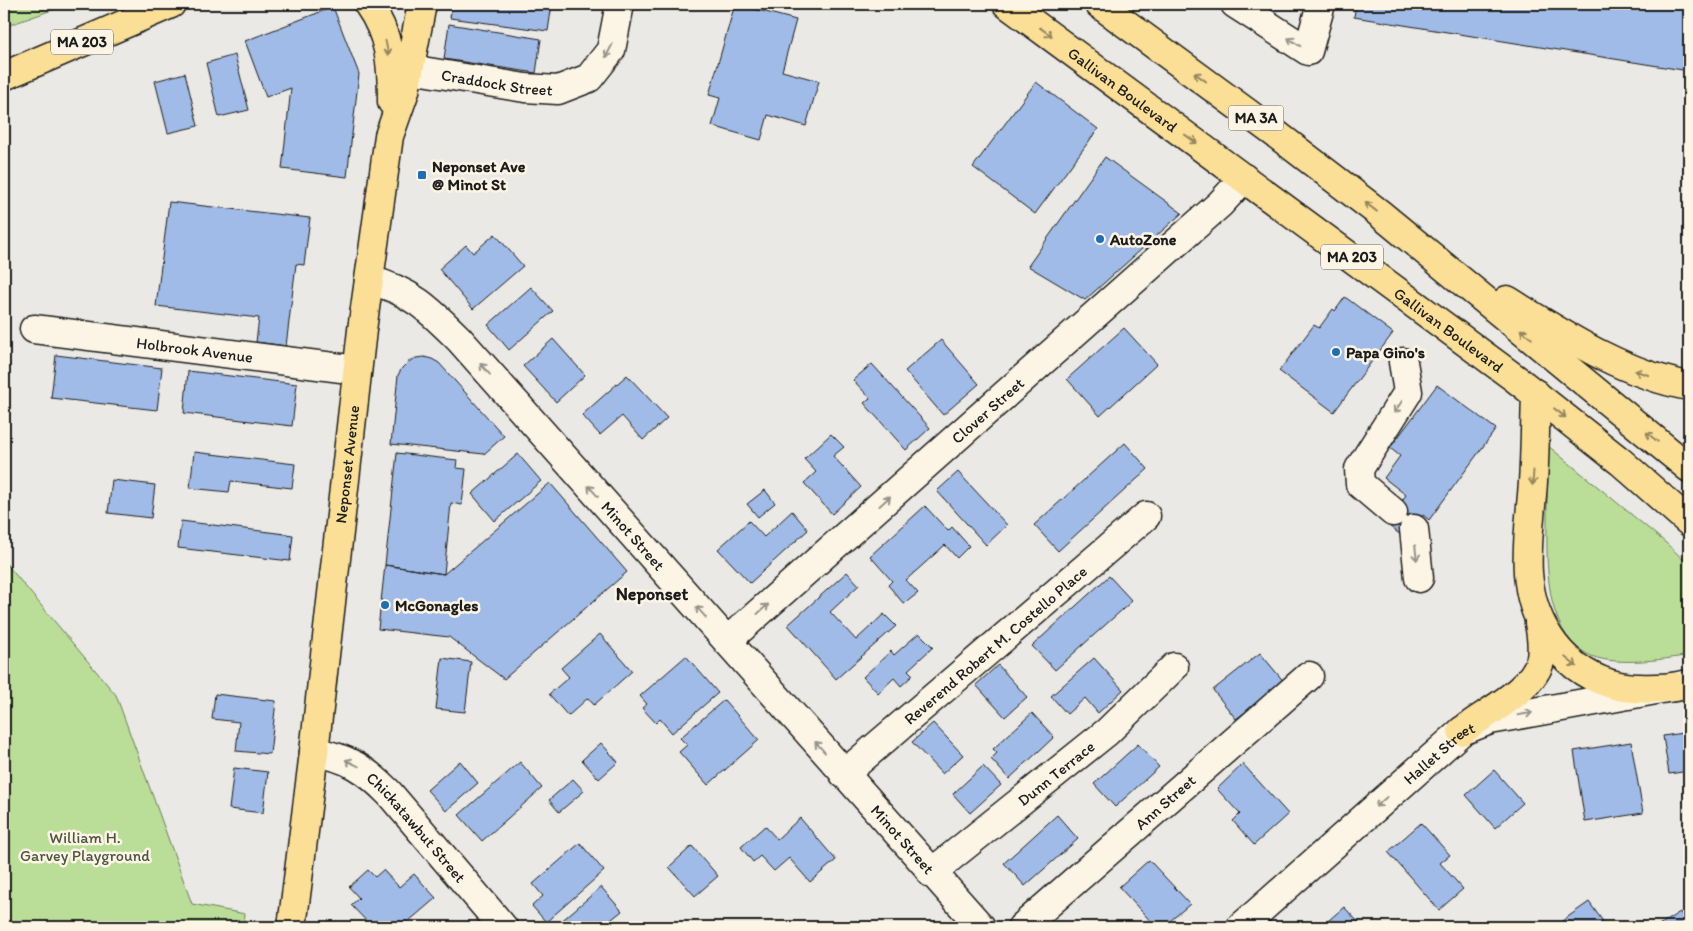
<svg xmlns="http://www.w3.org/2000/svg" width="1693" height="931" font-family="Itim,sans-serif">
	<rect width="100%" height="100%" fill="#eae9e5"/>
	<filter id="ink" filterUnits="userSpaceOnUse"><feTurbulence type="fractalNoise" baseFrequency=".02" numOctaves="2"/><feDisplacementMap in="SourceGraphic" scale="10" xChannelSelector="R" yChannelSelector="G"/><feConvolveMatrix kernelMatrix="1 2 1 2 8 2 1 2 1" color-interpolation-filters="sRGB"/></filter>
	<g filter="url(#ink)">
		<path fill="#bade98" stroke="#6b7d5a" d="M4 4H69L4 27Z
			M1547 445 1666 543 1689 565V655C1663 660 1611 667 1587 654 1543 630 1547 560 1547 518 1547 493 1547 469 1547 445Z
			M4 561 116 695 192 904 245 914 243 927H4Z"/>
		<path fill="#a0bbe7" stroke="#1c1c1c" d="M452 4H552L548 31 450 18Z
			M735 4 796 20 782 71 819 81 806 126 768 115 761 140 712 126 720 98 709 95Z
			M1356 4H1689V71L1354 17Z
			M333 7 359 74 347 177 282 169 291 88 266 97 245 41Z
			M449 24 541 39 536 73 444 59Z
			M235 55 249 110 219 117 206 63Z
			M185 73 198 126 168 133 155 81Z
			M1036 82 1098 129 1035 214 973 167Z
			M1105 157 1182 213 1085 300 1028 266Z
			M169 202 310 218 304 265 296 264 286 346 256 342 259 318 156 306Z
			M495 234 523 266 473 309 439 269 466 245 473 253Z
			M531 287 553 311 509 350 488 325Z
			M1345 297 1393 333 1334 412 1279 371 1314 325 1319 328 1333 309 1335 311Z
			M1124 328 1157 364 1100 416 1067 379Z
			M553 339 585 375 556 402 523 366Z
			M941 340 979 384 943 415 905 371Z
			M56 355 162 368 157 410 51 398Z
			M424 357 432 359 439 363 504 436 484 454 391 444 398 375 402 368 408 362 416 358Z
			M872 364 930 428 906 450 864 403 870 398 853 380Z
			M188 371 297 384 292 426 184 413Z
			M627 375 667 418 643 440 622 416 600 435 582 415Z
			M1437 385 1496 429 1429 520 1423 515 1406 539 1385 523 1406 495 1384 478 1400 456 1390 448Z
			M831 434 844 447 833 456 861 487 832 514 804 483 816 472 804 459Z
			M1125 443 1148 469 1058 551 1034 525Z
			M194 452 295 464 292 488 231 481 229 492 190 488Z
			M397 453 457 460 456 468 466 469 462 505 451 503 444 574 385 565Z
			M518 454 541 481 495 521 472 494Z
			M958 472 1007 525 986 545 937 491Z
			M112 480 155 485 151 518 108 513Z
			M550 483 627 572 504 679 449 637 378 629 385 565 444 574Z
			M765 490 775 503 758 517 747 504Z
			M925 506 948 531 952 527 969 546 957 558 945 545 906 580 918 593 904 604 888 585 892 581 870 556Z
			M792 511 808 530 750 583 718 549 749 521 764 537Z
			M181 521 293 535 290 561 178 548Z
			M847 572 859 585 830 612 856 640 884 614 896 626 836 679 788 625Z
			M1109 576 1132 601 1055 670 1032 646Z
			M919 633 933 647 908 670 913 675 901 686 894 678 878 693 863 677 891 651 894 655Z
			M600 634 632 671 594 705 588 698 568 716 549 694 569 677 561 668Z
			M1260 653 1285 683 1236 719 1213 690Z
			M686 656 718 693 672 733 660 719 656 723 642 708 647 704 640 696Z
			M442 658 471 662 465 712 436 709Z
			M1094 658 1123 690 1098 713 1085 698 1067 714 1051 696Z
			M998 665 1027 697 1005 717 976 685Z
			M215 694 276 701 270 754 236 751 239 722 212 719Z
			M724 700 759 740 708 785 679 752 687 745 680 738Z
			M1032 713 1054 737 1009 779 991 759 997 753 993 749Z
			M933 723 963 755 942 774 912 742Z
			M1689 732V771L1669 774 1663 736Z
			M1631 742 1643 813 1585 822 1574 751Z
			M601 743 618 762 599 779 582 760Z
			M1138 744 1159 767 1115 807 1094 784Z
			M460 761 478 783 446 811 427 790Z
			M520 762 542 788 482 841 459 815Z
			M1243 764 1288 814 1254 845 1233 821 1240 814 1217 789Z
			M983 766 1001 785 970 813 953 794Z
			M234 768 268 772 263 813 229 809Z
			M1494 770 1523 803 1495 828 1466 795Z
			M573 779 584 791 559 812 549 800Z
			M1057 815 1078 839 1025 886 1004 863Z
			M800 818 836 860 810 882 789 858 774 871 760 856 753 862 741 847 765 826 777 839Z
			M1421 823 1450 855 1440 863 1463 889 1439 910 1388 852Z
			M580 843 604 871 546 922 532 906 543 896 533 884Z
			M692 846 718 876 695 896 669 867Z
			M1149 860 1190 904 1163 927H1156L1119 887Z
			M368 870 375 877 383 870 399 887 414 874 436 898 402 927H386L380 921 372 927 351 905 359 898 349 887Z
			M601 887 622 911 607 923 611 927H561L558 924Z
			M1589 902 1607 927H1567L1562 921Z
			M1344 907 1363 927H1321Z
			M1680 912 1689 927H1656Z"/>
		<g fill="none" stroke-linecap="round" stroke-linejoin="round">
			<g stroke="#1c1c1c" stroke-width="31">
				<g id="minor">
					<path d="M1235 4 1308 51 1321 4"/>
					<path id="s1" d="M410 69 525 88 558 90 589 78 611 50 620 4"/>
					<path id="s2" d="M369 280C410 290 430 310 459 339L981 927"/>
					<path id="s3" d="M34 329 357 370"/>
					<path d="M1393 512 1360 484 1359 469 1408 392 1403 362"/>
					<path d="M1414 529 1419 578"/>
					<path id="s4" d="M727 641 1220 204 1244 178"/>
					<path id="s5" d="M314 752C348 757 366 770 389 793L503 927"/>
					<path id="s6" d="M844 774 1146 516"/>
					<path id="s7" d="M931 873 1107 732 1174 667"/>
					<path id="s8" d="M1022 927 1309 676"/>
					<path id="s9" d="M1241 927 1462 731 1490 720 1689 684"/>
				</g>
			</g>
			<g stroke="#1c1c1c" stroke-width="31">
				<g id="major">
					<path d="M368 4C390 35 392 65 392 102"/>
					<path d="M4 76 171 4"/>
					<path id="s10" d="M292 927 314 752 362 330 389 136 405 91 422 4"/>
				</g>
			</g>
			<g stroke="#1c1c1c" stroke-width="31">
				<g id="highway">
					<path id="s11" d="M1007 4 1516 379 1621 462 1689 522"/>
					<path d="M1099 4 1276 134 1379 213 1689 468"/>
					<path d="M1507 300C1564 335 1623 374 1689 386"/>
					<path d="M1536 394C1535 423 1535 453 1533 482 1531 512 1526 543 1528 573 1532 627 1565 674 1619 686 1638 690 1658 688 1676 687"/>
					<path d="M1462 731C1486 712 1534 690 1541 658 1543 646 1541 634 1539 623"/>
				</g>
			</g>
			<use href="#minor" stroke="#fcf5e5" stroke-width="28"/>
			<use href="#major" stroke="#fbdf96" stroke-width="28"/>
			<use href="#highway" stroke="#fbdf96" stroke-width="28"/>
		</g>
		<defs><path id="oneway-shaft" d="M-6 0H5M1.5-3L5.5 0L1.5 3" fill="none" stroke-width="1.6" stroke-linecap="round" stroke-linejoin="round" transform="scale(1.25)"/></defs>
		<g stroke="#97875f">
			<use href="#oneway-shaft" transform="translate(1046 32) rotate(36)"/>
			<use href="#oneway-shaft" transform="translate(387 48) rotate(78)"/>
			<use href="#oneway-shaft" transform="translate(1200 77) rotate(-144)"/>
			<use href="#oneway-shaft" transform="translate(1191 139) rotate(36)"/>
			<use href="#oneway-shaft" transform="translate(1371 207) rotate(-142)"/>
			<use href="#oneway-shaft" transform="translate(1526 334) rotate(-141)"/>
			<use href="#oneway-shaft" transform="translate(1642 373) rotate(-162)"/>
			<use href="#oneway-shaft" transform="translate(1560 413) rotate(38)"/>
			<use href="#oneway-shaft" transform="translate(1652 437) rotate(-141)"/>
			<use href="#oneway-shaft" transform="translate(1533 478) rotate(94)"/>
			<use href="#oneway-shaft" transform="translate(1571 662) rotate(39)"/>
		</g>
		<g stroke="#97938b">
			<use href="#oneway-shaft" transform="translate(1294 42) rotate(-147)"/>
			<use href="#oneway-shaft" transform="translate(609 51) rotate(117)"/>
			<use href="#oneway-shaft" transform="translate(485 369) rotate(-132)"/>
			<use href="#oneway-shaft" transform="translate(1398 407) rotate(123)"/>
			<use href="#oneway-shaft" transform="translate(593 491) rotate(-132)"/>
			<use href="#oneway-shaft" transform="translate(885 501) rotate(-42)"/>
			<use href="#oneway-shaft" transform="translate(1416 553) rotate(84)"/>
			<use href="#oneway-shaft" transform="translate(763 609) rotate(-42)"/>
			<use href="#oneway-shaft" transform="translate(701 612) rotate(-132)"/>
			<use href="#oneway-shaft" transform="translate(1525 714) rotate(-10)"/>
			<use href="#oneway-shaft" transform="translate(820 747) rotate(-132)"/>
			<use href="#oneway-shaft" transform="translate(352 763) rotate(-154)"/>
			<use href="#oneway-shaft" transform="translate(1381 802) rotate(138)"/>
		</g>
	</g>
	<g fill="#1f6fb2" stroke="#fcf5e5" stroke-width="2">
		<rect x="417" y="170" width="10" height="10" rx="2.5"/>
		<circle cx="1100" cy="239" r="5"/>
		<circle cx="1336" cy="352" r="5"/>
		<circle cx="385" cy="605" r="5"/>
	</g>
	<g text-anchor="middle" stroke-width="5" stroke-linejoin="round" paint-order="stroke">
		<g fill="#fcf5e5" stroke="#5f5d58" stroke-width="1">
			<rect x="51" y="29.5" width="62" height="25" rx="4"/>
			<rect x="1228.5" y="105.5" width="55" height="25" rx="4"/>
			<rect x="1321" y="244.5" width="62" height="25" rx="4"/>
		</g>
		<g font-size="15" font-weight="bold" fill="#1c1c1c">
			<text x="82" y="47">MA 203</text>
			<text x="1256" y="123">MA 3A</text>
			<text x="1352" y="262">MA 203</text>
		</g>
		<g font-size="16" fill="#1c1c1c" stroke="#fcf5e5">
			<text dy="6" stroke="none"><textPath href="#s1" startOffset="88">Craddock Street</textPath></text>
			<text dy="6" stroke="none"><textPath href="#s11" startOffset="144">Gallivan Boulevard</textPath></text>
			<text dy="6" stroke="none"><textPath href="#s11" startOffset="549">Gallivan Boulevard</textPath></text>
			<text dy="6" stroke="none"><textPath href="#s3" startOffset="162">Holbrook Avenue</textPath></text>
			<text dy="6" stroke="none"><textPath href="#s4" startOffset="348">Clover Street</textPath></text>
			<text dy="6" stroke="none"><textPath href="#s10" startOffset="466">Neponset Avenue</textPath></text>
			<text dy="6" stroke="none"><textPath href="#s2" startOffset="372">Minot Street</textPath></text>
			<text dy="6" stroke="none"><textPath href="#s6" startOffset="199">Reverend Robert M. Costello Place</textPath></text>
			<text dy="6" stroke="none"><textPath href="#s9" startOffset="264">Hallet Street</textPath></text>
			<text dy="6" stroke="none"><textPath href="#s7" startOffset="160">Dunn Terrace</textPath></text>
			<text dy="6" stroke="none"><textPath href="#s8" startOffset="190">Ann Street</textPath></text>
			<text dy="6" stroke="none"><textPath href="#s5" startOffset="131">Chickatawbut Street</textPath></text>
			<text dy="6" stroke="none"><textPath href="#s2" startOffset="778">Minot Street</textPath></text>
		</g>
		<g font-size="16" font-weight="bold" fill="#1c1c1c" stroke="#fcf5e5" text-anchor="start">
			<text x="432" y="172">Neponset Ave<tspan x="432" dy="18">@ Minot St</tspan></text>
			<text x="1110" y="245">AutoZone</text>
			<text x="1346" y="358">Papa Gino's</text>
			<text x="395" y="611">McGonagles</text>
		</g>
		<g font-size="16" fill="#4b5641" stroke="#fcf5e5">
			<text x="85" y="843">William H.<tspan x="85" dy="18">Garvey Playground</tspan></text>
		</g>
		<g font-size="18" font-weight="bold" fill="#1c1c1c" stroke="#fcf5e5">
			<text x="652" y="600">Neponset</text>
		</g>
	</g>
	<rect width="1693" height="931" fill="none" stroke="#fcf5e5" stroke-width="20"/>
	<rect x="10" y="10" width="1673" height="911" fill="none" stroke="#1c1c1c" stroke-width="2" filter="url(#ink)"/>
</svg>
